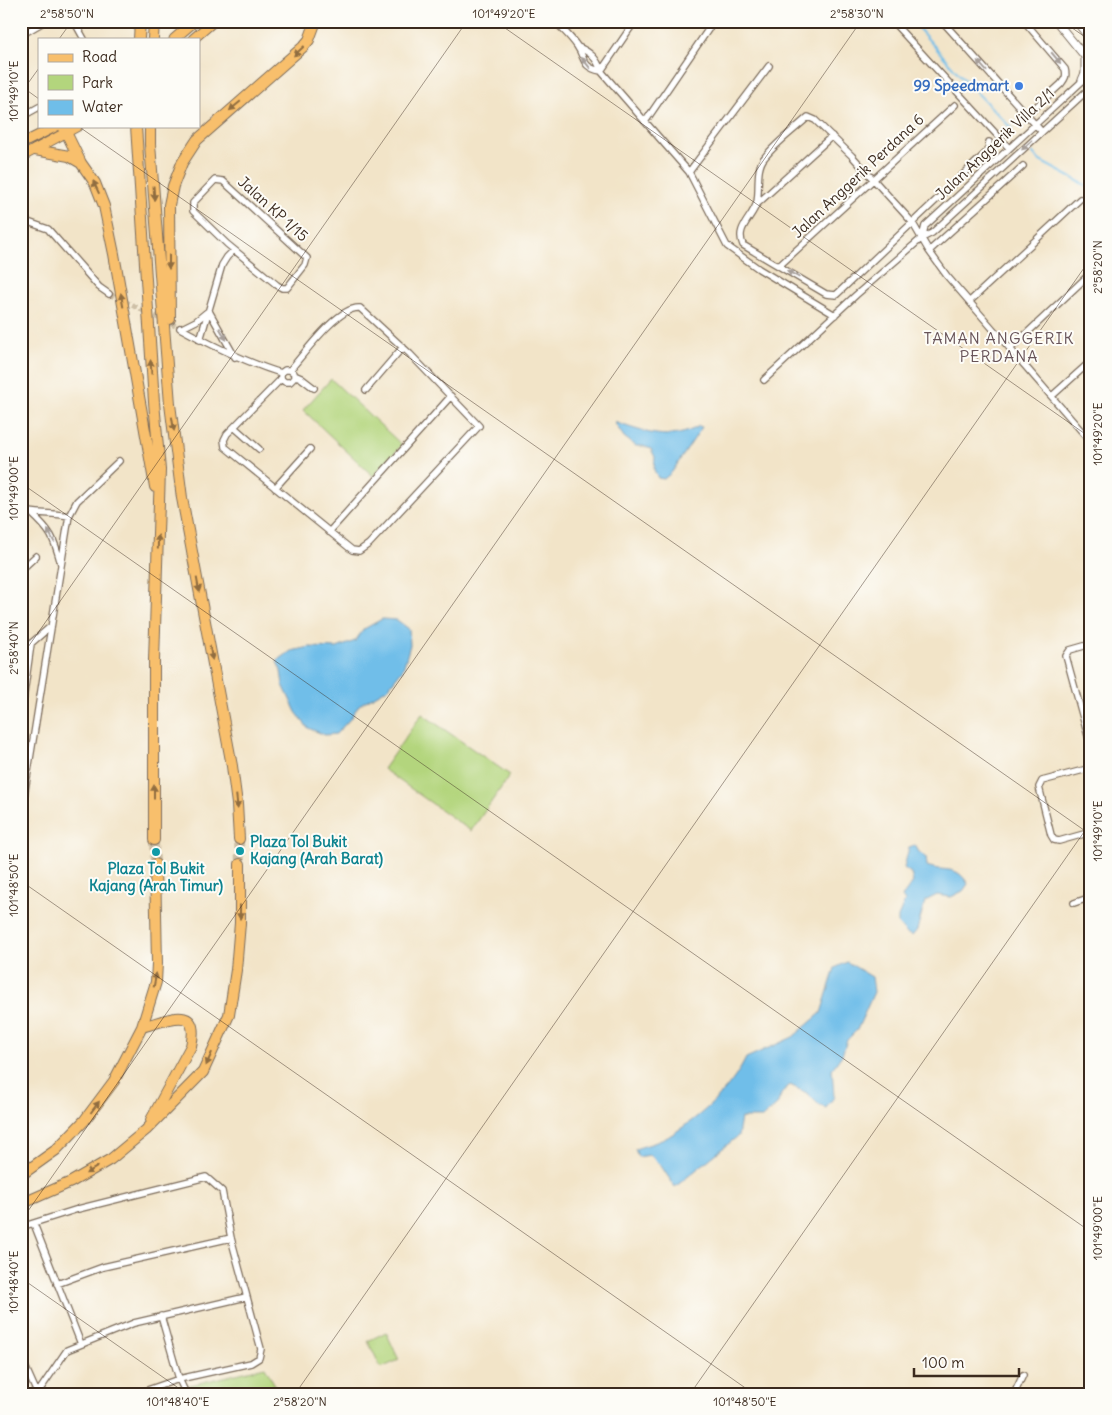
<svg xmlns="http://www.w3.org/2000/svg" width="1112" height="1415" font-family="Delius,sans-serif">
	<rect width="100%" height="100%" fill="#fdfcf7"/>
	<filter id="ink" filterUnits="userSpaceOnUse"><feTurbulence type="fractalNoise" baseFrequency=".02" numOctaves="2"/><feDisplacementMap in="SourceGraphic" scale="10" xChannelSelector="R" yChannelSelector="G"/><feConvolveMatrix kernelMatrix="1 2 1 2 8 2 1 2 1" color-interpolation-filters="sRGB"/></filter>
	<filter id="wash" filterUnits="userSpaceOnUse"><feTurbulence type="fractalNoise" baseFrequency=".0096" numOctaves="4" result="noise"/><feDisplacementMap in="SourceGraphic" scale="20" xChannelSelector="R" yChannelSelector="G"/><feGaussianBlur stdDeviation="1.12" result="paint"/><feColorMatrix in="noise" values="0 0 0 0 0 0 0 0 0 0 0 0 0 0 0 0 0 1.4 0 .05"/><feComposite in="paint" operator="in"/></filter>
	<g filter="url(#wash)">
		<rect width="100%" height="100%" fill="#f2e4c8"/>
		<path fill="#b3d57d" stroke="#77804e" d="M331 379 402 445 373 476 303 410Z
			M422 714 510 775 471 831 383 769Z
			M386 1332 399 1360 381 1368 368 1341Z
			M265 1367 280 1394H191L187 1386Z"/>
		<path fill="#6fbee9" stroke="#557484" d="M614 422C644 432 671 443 699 426L702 427 672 472 664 479 658 478 654 470 655 457 651 449 643 446H636L624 437Z
			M382 619 397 620 409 629 410 645 403 669 388 688 359 705 350 719 336 734 325 735 308 728 296 712 283 685 281 671 277 661 291 651 310 647 337 648 355 641 364 629Z
			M915 845 919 852 926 857 927 866C946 873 956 864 968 884L963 891 951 897 937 895 925 901 917 930 912 936 906 933 898 924V917L905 901 902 897 913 882 911 873 904 868 909 847Z
			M847 962 872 977 874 992 857 1030 847 1040 842 1055 832 1069 834 1097 826 1108 818 1104 807 1093 790 1085 782 1092 777 1105 762 1118H741L738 1136 675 1187 661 1166 650 1155 638 1157 635 1149C646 1145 661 1142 671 1135 701 1116 731 1090 746 1058L793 1037 821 1013 835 968Z"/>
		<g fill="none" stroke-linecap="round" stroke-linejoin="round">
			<path stroke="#6fbee9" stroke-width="2" d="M912 21 958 73 1012 129
				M1032 152 1040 161 1087 186 1091 191"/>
		</g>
	</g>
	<g filter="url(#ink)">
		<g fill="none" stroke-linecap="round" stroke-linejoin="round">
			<path stroke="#cdbfa6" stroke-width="5.5" stroke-dasharray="5.5 3" stroke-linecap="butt" d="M109 294 180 328"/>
			<path stroke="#cdbfa6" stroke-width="10" stroke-dasharray="10 5" stroke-linecap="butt" d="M239 839 240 864
				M154 840 155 864"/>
			<g stroke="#7b6b5a" stroke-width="8">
				<path id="minor" d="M74 21 84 39
					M555 21C562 29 571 37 577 46 586 59 581 67 601 71
					M892 21 1009 148
					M942 21 1042 132
					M1024 21 1065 69C1067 76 1065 79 1061 84L1027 115
					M21 35 45 21
					M578 47C590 52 597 58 601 71L689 172 727 246 759 269 835 315
					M601 71 635 21
					M21 117 39 107
					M645 122 714 21
					M989 142 988 151 836 295 826 294 743 245C735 227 753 218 757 202 760 188 755 168 765 157 777 142 794 130 808 117L815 120 852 156 912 222 929 251 947 276 1091 442
					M689 172 769 66
					M215 180 223 181 307 258 305 265 287 288H282L277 285 227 244 193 211V203Z
					M757 204 832 136
					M21 221 28 222 48 229 99 287 109 294
					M922 238 925 226 1091 73
					M929 251 1023 166
					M779 266 955 105
					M970 301 1080 199
					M209 311 235 357
					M180 328C213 346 245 362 281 373L285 370H290L294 373V378L290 382H285L281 379V373
					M182 328 196 321 207 312
					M200 340 222 265 227 257 234 250
					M1011 348 1091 273
					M294 375 301 378 314 388
					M281 379 227 434 224 440 225 447 352 550 359 551 369 544 479 426 410 354 360 308C338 306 304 354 290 370
					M764 380 856 295 922 238 932 233 1091 87
					M366 390 403 347
					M1052 396 1091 361
					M234 427 259 449
					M275 488 310 449
					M21 511C37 514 53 513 69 516
					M31 513C51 531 54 538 61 564
					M329 532 451 396
					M21 570 36 556
					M1091 644 1070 650 1066 656 1091 747
					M21 652 50 627
					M21 715 31 644
					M1091 768 1042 781 1039 787 1051 835 1054 840 1059 841 1091 832
					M21 815 69 516 77 501 119 461
					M1074 903 1091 897
					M34 1224 81 1344
					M21 1227 78 1209 206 1177 222 1191 231 1238 261 1349 259 1358 251 1363 179 1379 136 1394
					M57 1284 103 1267 231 1238
					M161 1316 179 1379 186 1394
					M21 1357 37 1393
					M37 1394 67 1350 134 1323 246 1297
					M1014 1394 1023 1375"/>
			</g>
			<g stroke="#7b6b5a" stroke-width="9">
				<path id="tertiary" d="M1056 21 1091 64
					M1076 21 1091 40
					M1082 80 1085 73V56
					M1089 89 1091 88"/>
			</g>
			<g stroke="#7b6b5a" stroke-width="11">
				<path id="primary" d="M174 39 195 21
					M193 39 214 21
					M21 144 57 126
					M21 157 78 126"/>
			</g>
			<g stroke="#7b6b5a" stroke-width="12">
				<path id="motorway" d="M139 39 140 21
					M153 39 154 21
					M63 126 81 163 95 183 104 206 114 254 155 487
					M136 126 154 402 160 470 154 661V840
					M150 126V144L170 404 182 498 232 766 237 804 239 839
					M35 150 69 156 81 163
					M170 319 169 205 173 186 182 163 197 140 303 47 309 40 316 21
					M142 1027C166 1021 201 1002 191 1046L151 1120
					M21 1175 56 1150 84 1121 114 1081 142 1027 156 982 157 963 155 864
					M21 1204 71 1182 111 1159 146 1130 203 1072 229 1015 236 970 240 923V864"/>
			</g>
			<use href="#minor" stroke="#fff" stroke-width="5.5"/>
			<use href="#tertiary" stroke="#fff" stroke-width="7"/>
			<use href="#primary" stroke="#f8bf6c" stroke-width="9"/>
			<use href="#motorway" stroke="#f8bf6c" stroke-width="10"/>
		</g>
		<defs><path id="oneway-solid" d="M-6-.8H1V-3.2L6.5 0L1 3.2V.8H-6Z" transform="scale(1.25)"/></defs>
		<g fill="#906d41">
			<use href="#oneway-solid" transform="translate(299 51) rotate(137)"/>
			<use href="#oneway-solid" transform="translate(235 106) rotate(140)"/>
			<use href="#oneway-solid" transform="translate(96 187) rotate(-115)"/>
			<use href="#oneway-solid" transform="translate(154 193) rotate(86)"/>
			<use href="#oneway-solid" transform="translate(169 262) rotate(90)"/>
			<use href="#oneway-solid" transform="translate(122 300) rotate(-100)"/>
			<use href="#oneway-solid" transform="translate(151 367) rotate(-94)"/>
			<use href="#oneway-solid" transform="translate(173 424) rotate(81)"/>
			<use href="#oneway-solid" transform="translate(158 542) rotate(-89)"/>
			<use href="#oneway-solid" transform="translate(198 585) rotate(80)"/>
			<use href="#oneway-solid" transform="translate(211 653) rotate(80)"/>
			<use href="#oneway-solid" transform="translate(154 792) rotate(-90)"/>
			<use href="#oneway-solid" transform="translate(237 802) rotate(84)"/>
			<use href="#oneway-solid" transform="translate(240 912) rotate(90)"/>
			<use href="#oneway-solid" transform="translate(155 980) rotate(-80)"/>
			<use href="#oneway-solid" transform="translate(209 1059) rotate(114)"/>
			<use href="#oneway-solid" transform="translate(95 1107) rotate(-53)"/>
			<use href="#oneway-solid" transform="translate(92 1170) rotate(149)"/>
		</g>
		<g fill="#a79f9a">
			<use href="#oneway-solid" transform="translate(1056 58) rotate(50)"/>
			<use href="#oneway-solid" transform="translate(586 63) rotate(-129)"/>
			<use href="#oneway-solid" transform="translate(982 66) rotate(-132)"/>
			<use href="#oneway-solid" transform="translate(1027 145) rotate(137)"/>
			<use href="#oneway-solid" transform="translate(793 274) rotate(-150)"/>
			<use href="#oneway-solid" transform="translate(223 334) rotate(60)"/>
			<use href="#oneway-solid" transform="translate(51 536) rotate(-118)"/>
		</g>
	</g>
	<path fill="none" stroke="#3b2a1e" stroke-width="1" stroke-opacity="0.45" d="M495 21 1091 438M1062 21 1091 41M59 39 72 21M21 86 39 99M21 93 39 68M78 126 1091 835M21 483 1091 1232M21 657 467 21M21 881 754 1394M21 1221 861 21M21 1278 187 1394M295 1394 1091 258M690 1394 1091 822M1085 1394 1091 1386"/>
	<circle fill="#3f7fe0" stroke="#fdfcf7" stroke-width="2" cx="1019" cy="86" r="5"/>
	<g fill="#0f9aa8" stroke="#fdfcf7" stroke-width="2">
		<circle cx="240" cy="851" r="5"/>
		<circle cx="156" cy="852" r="5"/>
	</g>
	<g text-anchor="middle" stroke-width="4" stroke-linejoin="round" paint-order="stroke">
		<g font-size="15" font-weight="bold" fill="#366cbe" stroke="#fdfcf7" text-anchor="end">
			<text x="1009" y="91">99 Speedmart</text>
		</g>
		<g font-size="15" fill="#3b2a1e" stroke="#fdfcf7">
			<text transform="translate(995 144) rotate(-43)" y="5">Jalan Anggerik Villa 2/1</text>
			<text transform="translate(858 176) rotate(-43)" y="5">Jalan Anggerik Perdana 6</text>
			<text transform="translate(273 209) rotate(42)" y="5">Jalan KP 1/15</text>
		</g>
		<g font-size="15" font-weight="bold" fill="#0d838f" stroke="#fdfcf7" text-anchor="start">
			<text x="250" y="847">Plaza Tol Bukit<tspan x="250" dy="17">Kajang (Arah Barat)</tspan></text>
			<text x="156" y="874" text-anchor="middle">Plaza Tol Bukit<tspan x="156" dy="17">Kajang (Arah Timur)</tspan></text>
		</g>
		<g font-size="16" letter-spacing="1" fill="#685459" stroke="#fdfcf7">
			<text x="999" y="344">TAMAN ANGGERIK<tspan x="999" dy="18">PERDANA</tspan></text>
		</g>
	</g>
	<rect width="1112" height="1415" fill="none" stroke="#fdfcf7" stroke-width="55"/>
	<rect x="38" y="38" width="162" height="90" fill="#fdfcf7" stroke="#afa8a0"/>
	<rect x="48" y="54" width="25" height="8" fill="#f8bf6c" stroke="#afa8a0"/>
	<text x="82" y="62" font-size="15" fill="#3b2a1e">Road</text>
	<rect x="48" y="75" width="25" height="15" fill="#b3d57d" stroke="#afa8a0"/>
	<text x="82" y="88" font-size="15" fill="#3b2a1e">Park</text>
	<rect x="48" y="100" width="25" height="15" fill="#6fbee9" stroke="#afa8a0"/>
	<text x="82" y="112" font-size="15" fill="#3b2a1e">Water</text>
	<path d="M914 1368v8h105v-8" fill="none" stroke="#3b2a1e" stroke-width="2.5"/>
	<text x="922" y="1368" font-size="15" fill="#3b2a1e" stroke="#fdfcf7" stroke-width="4" paint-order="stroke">100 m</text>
	<rect x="28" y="28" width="1056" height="1360" fill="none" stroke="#3b2a1e" stroke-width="2"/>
	<g font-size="12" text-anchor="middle" fill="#3b2a1e">
		<text x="67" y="18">2°58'50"N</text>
		<text x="504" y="18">101°49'20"E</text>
		<text x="857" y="18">2°58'30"N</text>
		<text transform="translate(14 91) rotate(-90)" y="4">101°49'10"E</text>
		<text transform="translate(1098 267) rotate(-90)" y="4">2°58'20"N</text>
		<text transform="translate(1098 434) rotate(-90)" y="4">101°49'20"E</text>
		<text transform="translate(14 488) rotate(-90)" y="4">101°49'00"E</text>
		<text transform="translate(14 648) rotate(-90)" y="4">2°58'40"N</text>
		<text transform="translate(1098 831) rotate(-90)" y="4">101°49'10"E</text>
		<text transform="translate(14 885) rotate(-90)" y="4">101°48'50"E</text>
		<text transform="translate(1098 1228) rotate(-90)" y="4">101°49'00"E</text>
		<text transform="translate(14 1282) rotate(-90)" y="4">101°48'40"E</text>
		<text x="178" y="1406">101°48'40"E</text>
		<text x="300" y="1406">2°58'20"N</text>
		<text x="745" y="1406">101°48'50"E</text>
	</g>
</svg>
